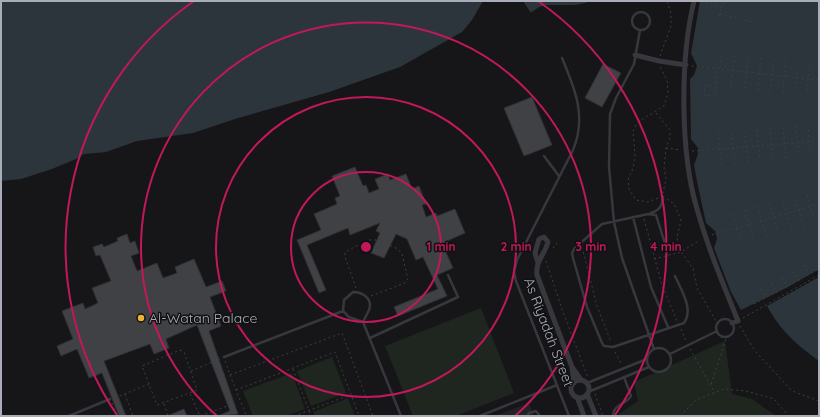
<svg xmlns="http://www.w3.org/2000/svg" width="820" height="417" font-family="Quicksand,sans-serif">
	<rect width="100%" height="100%" fill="#161618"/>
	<path fill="#222225" d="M529 403 534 416H495Z"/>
	<path fill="#1e261f" d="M481 308 514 393 456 416H413L385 346Z
		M725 341 732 394 752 399 776 416H620L619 414 638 401 634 382Z
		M332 357 346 393 311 406 297 371Z
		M292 373 305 409 286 416H253L243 391Z
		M348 398 355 416H315L313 412Z"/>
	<path fill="#2c353c" d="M1 1H483L472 20 462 32 400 67 329 92 235 119 193 133 137 141 106 152 84 154 76 159 52 169 21 179 1 181Z
		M523 1H591C571 10 549 0 530 13Z
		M700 1H819V269L788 287 741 310 731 292 714 248 717 239 715 231 706 223 698 186 694 165 698 154V148L691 139 690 79 694 75 697 66 691 53Z
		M819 277V361C796 344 781 331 767 306Z"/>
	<path fill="#161618" d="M521 1H523L531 13 539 7 547 5H579L593 1 579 7H547L539 9 530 15Z"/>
	<path fill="#404145" stroke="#303034" d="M603 64 621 73 602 107 585 98Z
		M532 97 552 145 524 156 504 108Z
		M355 167 363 186 366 185 369 193 379 189 375 179 388 174 390 180 406 174 412 189 419 186 426 204 422 205 426 217 436 213 437 216 455 209 465 233 447 241 449 246 444 248 453 268 437 275 447 296 398 316 394 307 438 289 423 257 416 260 407 239 396 234 384 258 371 253 380 233 376 231 380 223 350 235 348 228 307 245 326 290 319 293 297 240 321 230 314 214 337 204 335 198 340 196 332 176Z
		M127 234 130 243 135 241 139 253 131 256 137 271 157 263 163 278 177 273 175 267 194 259 206 287 222 281 226 291 210 297 221 326 209 331 238 414 218 416 230 411 197 325 166 339 169 348 154 354 150 344 104 361 126 416H119L102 373 89 378 77 349 61 356 57 346 73 339 62 311 83 303 85 309 98 303 92 288 111 281 100 255 96 256 93 247 102 244 104 247 118 241 117 238Z
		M184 409 187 416H167Z"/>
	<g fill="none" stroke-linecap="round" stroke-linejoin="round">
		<path stroke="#3d3f44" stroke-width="1" stroke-dasharray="2 3" stroke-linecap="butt" d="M701 1 722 8 724 1
			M720 14 752 22
			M719 16 722 8
			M660 56 671 26V13L667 1
			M692 66 819 80
			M720 68 722 54
			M716 87 705 85 704 95 715 96 717 68
			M731 87 735 54
			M745 88 748 56
			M795 89 798 64
			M758 90 761 57
			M770 91 774 58
			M807 91 810 65
			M783 92 786 59
			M656 113 670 130V138L666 148 664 167 666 179 663 193
			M808 125 810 155
			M796 126 799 156
			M783 127 786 160
			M770 128 773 162
			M757 130 760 162
			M744 131 748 164
			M718 133 722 166
			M732 133 735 165
			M666 148 681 150
			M692 151 819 141
			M819 192V193
			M794 195 804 227
			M807 195 815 220
			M658 198 648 202 636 200 629 189 628 180 633 168 635 155 633 131 638 122 664 106 668 93 667 80 660 67
			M667 199 674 204 681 220 677 238 679 249 693 268 697 288 717 323
			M782 199 792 231
			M769 203 779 235
			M757 206 767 238
			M745 210 754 242
			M733 214 742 245
			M644 219 662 285 677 321
			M712 235 819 204
			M582 247 597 306 611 342
			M553 248 557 243
			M654 259 681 252 700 240
			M817 260 819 262
			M546 261 562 309 588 378
			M804 265 809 274
			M793 271 799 281
			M782 278 788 287
			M772 283 777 293
			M356 288 345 257V252L368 240H380
			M761 289 766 297
			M750 295 754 304 819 269
			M371 296 405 283 408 279 402 254 398 249 387 244
			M743 318 819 275
			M740 326 755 351 792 391 819 401
			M681 329 686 341
			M690 349 715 393
			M180 350 184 352 197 390 157 405 142 366Z
			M615 352 622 365
			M225 361 230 375 342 333 373 416
			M293 369 311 416
			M191 371 220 359
			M230 375 246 415 243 416
			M711 384 727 336
			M236 390 335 352 359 416
			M125 394 133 416
			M190 394 200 416 230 405V403L215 362
			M595 394 603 416
			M115 398 149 384
			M112 403 117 416
			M164 404 168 416
			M294 416 350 395
			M680 416 696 400 724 389 746 391 774 399 789 416"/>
		<path stroke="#37383d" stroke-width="2.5" d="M632 21a9 9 0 1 1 18 0a9 9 0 1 1-18 0Z
			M640 30 634 64 616 98 610 114 609 167 614 222 622 258 654 349
			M562 58C575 89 587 117 573 150L517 260 514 272 516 281 569 416
			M544 156 559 176
			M651 213C660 210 662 206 663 197
			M633 217 651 287 668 327
			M667 250 656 215 648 214 602 224 575 248 572 253 573 258 587 307 602 343 604 346 613 347 684 323C694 309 681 290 675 276
			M353 292C363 292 373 299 369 310 367 314 365 318 363 322L349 317 343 311 344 300Z
			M716 328a9 9 0 1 1 18 0a9 9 0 1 1-18 0Z
			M363 322 401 416
			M370 338 458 297 448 275
			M647 360a12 12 0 1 1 24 0a12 12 0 1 1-24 0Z
			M670 354 717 331
			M224 357 343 311
			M587 383 647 359
			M588 392 649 367
			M69 416 110 399
			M480 416 557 385
			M527 416 529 413 536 411 540 416
			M613 416C613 404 626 405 631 396L624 377"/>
		<path stroke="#37383d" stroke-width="5" d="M694 1C680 59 680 152 697 209 708 248 723 284 738 321L732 323
			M635 55 659 61 686 65
			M538 263 535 253 539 239 544 237 548 242C545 254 535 262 537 275L572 367 581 380
			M572 368 574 383
			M571 389a9 9 0 1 1 18 0a9 9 0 1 1-18 0Z
			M587 394 596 416
			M577 397 584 416"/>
	</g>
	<g fill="none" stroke="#c2185b" stroke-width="2">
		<circle cx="366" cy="247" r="75"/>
		<circle cx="366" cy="247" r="150"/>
		<path d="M217 416A225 225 0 1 1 515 416"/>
		<path d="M117 415A300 300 0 0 1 194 1M538 1A300 300 0 0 1 615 415"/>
	</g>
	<circle fill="#f2b134" stroke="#111113" stroke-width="1.5" cx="141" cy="318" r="4"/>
	<g text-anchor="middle" stroke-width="3" stroke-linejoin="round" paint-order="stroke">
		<g font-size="14" fill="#a8adb8" stroke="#111113" text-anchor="start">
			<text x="149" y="323">Al-Watan Palace</text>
		</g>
		<g font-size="14" fill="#a8adb8" stroke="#111113">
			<text transform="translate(549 332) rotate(69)" y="5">As Riyadah Street</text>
		</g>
	</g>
	<circle cx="366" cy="247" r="6" fill="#c2185b" stroke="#111113" stroke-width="2"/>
	<g font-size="12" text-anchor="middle" font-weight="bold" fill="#c2185b" stroke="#111113" stroke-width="3" stroke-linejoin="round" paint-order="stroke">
		<text x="441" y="251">1 min</text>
		<text x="516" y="251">2 min</text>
		<text x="591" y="251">3 min</text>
		<text x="666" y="251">4 min</text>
	</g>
	<rect width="820" height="417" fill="none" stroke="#a8adb8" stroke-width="4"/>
</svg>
